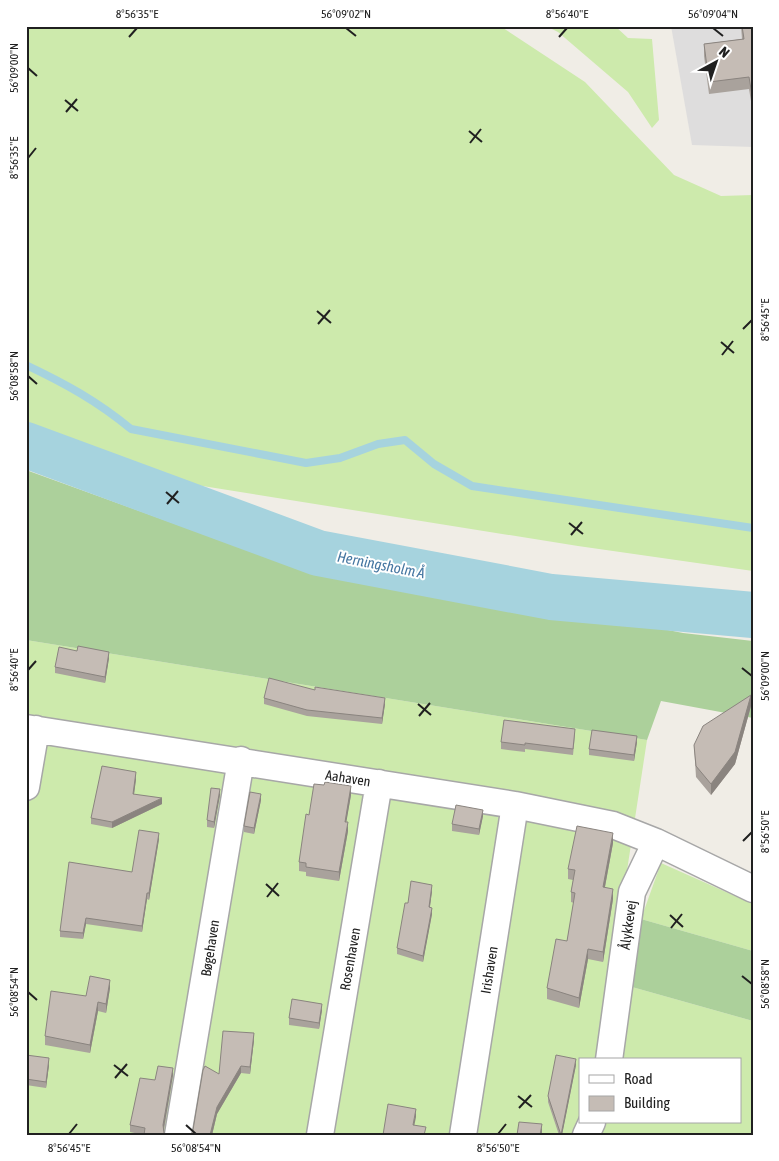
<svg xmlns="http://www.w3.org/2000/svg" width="779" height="1161" font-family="'Asap Condensed',sans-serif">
	<rect width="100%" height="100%" fill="#f0ede6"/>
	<path fill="#dedddd" d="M671 26H753V147L692 145Z"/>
	<path fill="#cdeaac" d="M26 26H500L585 82 674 175 721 196 753 195V571L578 546 146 477 26 429Z
		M546 26H615L628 38 652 39 659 120 652 128 628 92 558 32Z
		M26 640 647 740 598 1060H580V1117L573 1135H26Z
		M661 863 753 904V951L641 919Z
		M632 987 753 1021V1135H598L603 1122H740V1060H623Z"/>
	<path fill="#acd09b" d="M26 470 192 530 408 578 683 633 753 641V718L661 701 647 740 26 640Z
		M641 919 753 951V1021L632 987Z"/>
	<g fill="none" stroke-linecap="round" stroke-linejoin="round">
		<path stroke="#a6d3de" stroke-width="8" d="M26 365C66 384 97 401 131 429L306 463 340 458 378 444 405 440 434 464 472 486 753 528"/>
		<path stroke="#a6d3de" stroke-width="46" d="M26 445 318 553 551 597 753 615"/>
		<g stroke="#a7a7a7" stroke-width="29">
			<path id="minor" d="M26 728 515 805 613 825 656 842
				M26 787 36 729
				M609 1060 632 892 656 842 753 889
				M178 1135 241 760
				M320 1135 379 783
				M463 1135 515 805
				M586 1135 592 1122"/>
		</g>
		<use href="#minor" stroke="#fff" stroke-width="26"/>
	</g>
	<path fill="#a9a29c" d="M741 26H753V113L749 89 709 94 704 56V44L742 39Z
		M77 651 109 658 105 683 55 673V667Z
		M315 690 385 704 382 724 307 716 264 704V698Z
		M751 706 735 764 711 795 696 777 694 745Z
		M575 735 573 755 525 749V752L501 749V742Z
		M637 742 634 761 589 755V749Z
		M136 779 134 795 162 804 112 828 91 824V818Z
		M220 795 214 828 207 827V820Z
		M351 795 346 822 348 831 339 881 306 876V872L299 871V862L309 815Z
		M261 800 254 834 244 832V826Z
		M483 816 479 835 452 831V824Z
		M159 839 149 900 147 899 142 932 86 924 83 939 60 937V931L132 872Z
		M613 843 605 887 613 899 603 962 588 959 579 1008 547 999V988L567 941 574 903 571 902V892L573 880 568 879V869Z
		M432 891 430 907 432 914 423 962 397 954V948L408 903Z
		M110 988 106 1013 98 1011 90 1053 45 1045V1036L86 996Z
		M322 1010 319 1029 289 1025V1018Z
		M254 1040 250 1074 241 1073 217 1114 212 1135H191L219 1074Z
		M26 1055 49 1065 46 1088 26 1085Z
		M576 1065 562 1135H559L548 1102V1096Z
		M173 1075 164 1130V1133L144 1135 130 1132V1125L155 1080Z"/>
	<path fill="#8a847f" d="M109 652V658L105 683V677Z
		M751 695V706L735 764 711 795V784Z
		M385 698V704L382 724V718Z
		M637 736V742L634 761V755Z
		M136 772V779L133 801V794Z
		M351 786V795L345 830V822Z
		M220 789V795L214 828V822Z
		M261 794V800L254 834V828Z
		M162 798V804L112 828V822Z
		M483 810V816L479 835V829Z
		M348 822V831L339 881V872Z
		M159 833V839L149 900V893Z
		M613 833V843L603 897V887Z
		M432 885V891L429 913V907Z
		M613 889V899L603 962V952Z
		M147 893V899L142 932V926Z
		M432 908V914L423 962V956Z
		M86 918V924L83 939V933Z
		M588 949V959L579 1008V998Z
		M110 980V988L106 1013V1004Z
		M98 1002V1011L90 1053V1045Z
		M322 1004V1010L319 1029V1023Z
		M254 1033V1040L250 1074V1067Z
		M49 1058V1065L46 1088V1082Z
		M576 1059V1065L562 1135H561Z
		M241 1066V1073L217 1114 212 1135H210L217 1107Z
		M173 1068V1075L163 1133V1125Z
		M416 1109V1117L413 1132V1125Z
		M542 1124V1135H540Z"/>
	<path fill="#c5bcb5" stroke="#8a847f" d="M742 26H753V101L749 77 709 82 704 44 744 39Z
		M78 646 109 652 105 677 55 667 59 647 77 651Z
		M269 678 315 690V687L385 698 382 718 307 710 264 698Z
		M751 695 735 752 711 784 696 766 694 745 703 726Z
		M504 720 575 729 573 749 525 743V745L501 742Z
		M592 730 637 736 634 755 589 749Z
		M102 766 136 772 133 794 162 798 112 822 91 818Z
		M325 782 351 786 345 822H348L339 872 306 867V863L299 862 306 814 309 815 314 784 324 785Z
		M211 788 220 789 214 822 207 820Z
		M250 792 261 794 254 828 244 826Z
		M456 805 483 810 479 829 452 824Z
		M577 826 613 833 603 887 613 889 603 952 588 949 579 998 547 988 556 939 567 941 575 893 571 892 575 870 568 869Z
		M139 830 159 833 149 893H147L142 926 86 918 83 933 60 931 69 862 132 872Z
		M411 881 432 885 429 907 432 908 423 956 397 948 405 903H408Z
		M90 976 110 980 106 1004 98 1002 90 1045 45 1036 51 991 86 996Z
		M292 999 322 1004 319 1023 289 1018Z
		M223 1031 254 1033 250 1067 241 1066 217 1107 210 1135H191L193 1130 203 1070 205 1066 219 1074Z
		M26 1055 49 1058 46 1082 26 1079Z
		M556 1055 576 1059 561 1135 548 1096Z
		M158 1066 173 1068 163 1125 164 1133 165 1135H144L145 1128 130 1125 140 1078 155 1080Z
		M388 1104 416 1109 413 1125 426 1127 424 1135H383Z
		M519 1122 542 1124 540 1135H517Z"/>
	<path fill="none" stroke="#202020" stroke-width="2" d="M346 28 356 36M713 28 723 36M129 37 137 28M559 37 567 28M28 68 37 76M65 100 78 111M66 112 77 99M469 131 482 142M470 143 481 129M28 158 36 148M317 311 331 323M318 324 330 310M743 329 752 320M721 342 734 353M722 355 733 341M28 376 37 384M166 492 179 503M167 504 178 491M569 523 583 534M571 535 582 522M742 668 752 676M28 670 36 661M418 704 431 715M419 716 430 703M743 841 752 832M266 884 279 896M267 897 278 883M670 915 683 927M671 928 682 914M742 976 752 984M28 992 37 1000M114 1065 128 1076M115 1078 127 1064M518 1096 532 1107M519 1108 531 1095M186 1125 196 1134M69 1134 77 1124M498 1134 506 1124"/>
	<g text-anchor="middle" stroke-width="4" stroke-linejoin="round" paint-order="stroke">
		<g font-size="14" fill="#202020" stroke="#fff">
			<text transform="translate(348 778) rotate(9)" y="5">Aahaven</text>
			<text transform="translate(628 925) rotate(-82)" y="5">Ålykkevej</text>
			<text transform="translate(210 948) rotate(-81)" y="5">Bøgehaven</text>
			<text transform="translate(350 959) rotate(-80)" y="5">Rosenhaven</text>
			<text transform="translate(489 970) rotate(-81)" y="5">Irishaven</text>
		</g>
		<g font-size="15" font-style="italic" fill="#4576a1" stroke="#fff">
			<text transform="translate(381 565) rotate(11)" y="5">Herningsholm Å</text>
		</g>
	</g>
	<rect width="779" height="1161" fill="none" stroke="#ffffff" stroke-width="55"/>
	<rect x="579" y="1058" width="162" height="65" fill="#ffffff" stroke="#a6a6a6"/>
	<rect x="589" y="1075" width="25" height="8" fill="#ffffff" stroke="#a6a6a6"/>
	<text x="624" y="1084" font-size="15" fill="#202020">Road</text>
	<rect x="589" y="1096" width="25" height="15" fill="#c5bcb5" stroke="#a6a6a6"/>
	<text x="624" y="1108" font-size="15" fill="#202020">Building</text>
	<g transform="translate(716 62) rotate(40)" stroke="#ffffff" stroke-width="4" paint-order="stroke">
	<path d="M0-4L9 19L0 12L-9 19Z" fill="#202020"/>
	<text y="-8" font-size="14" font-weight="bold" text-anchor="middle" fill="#202020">N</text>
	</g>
	<rect x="28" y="28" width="724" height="1106" fill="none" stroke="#202020" stroke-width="2"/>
	<g font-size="12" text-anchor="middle" fill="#202020">
		<text x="137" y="18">8°56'35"E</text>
		<text x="346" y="18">56°09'02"N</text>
		<text x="567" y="18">8°56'40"E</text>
		<text x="713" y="18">56°09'04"N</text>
		<text transform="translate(14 68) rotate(-90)" y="4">56°09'00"N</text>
		<text transform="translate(14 158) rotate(-90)" y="4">8°56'35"E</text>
		<text transform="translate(765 320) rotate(-90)" y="4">8°56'45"E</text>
		<text transform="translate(14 376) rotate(-90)" y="4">56°08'58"N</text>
		<text transform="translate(14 670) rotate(-90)" y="4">8°56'40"E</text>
		<text transform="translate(765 676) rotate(-90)" y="4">56°09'00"N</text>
		<text transform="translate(765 832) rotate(-90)" y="4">8°56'50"E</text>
		<text transform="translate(765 984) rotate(-90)" y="4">56°08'58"N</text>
		<text transform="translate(14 992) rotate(-90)" y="4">56°08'54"N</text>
		<text x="69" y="1152">8°56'45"E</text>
		<text x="196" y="1152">56°08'54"N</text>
		<text x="498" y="1152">8°56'50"E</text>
	</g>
</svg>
